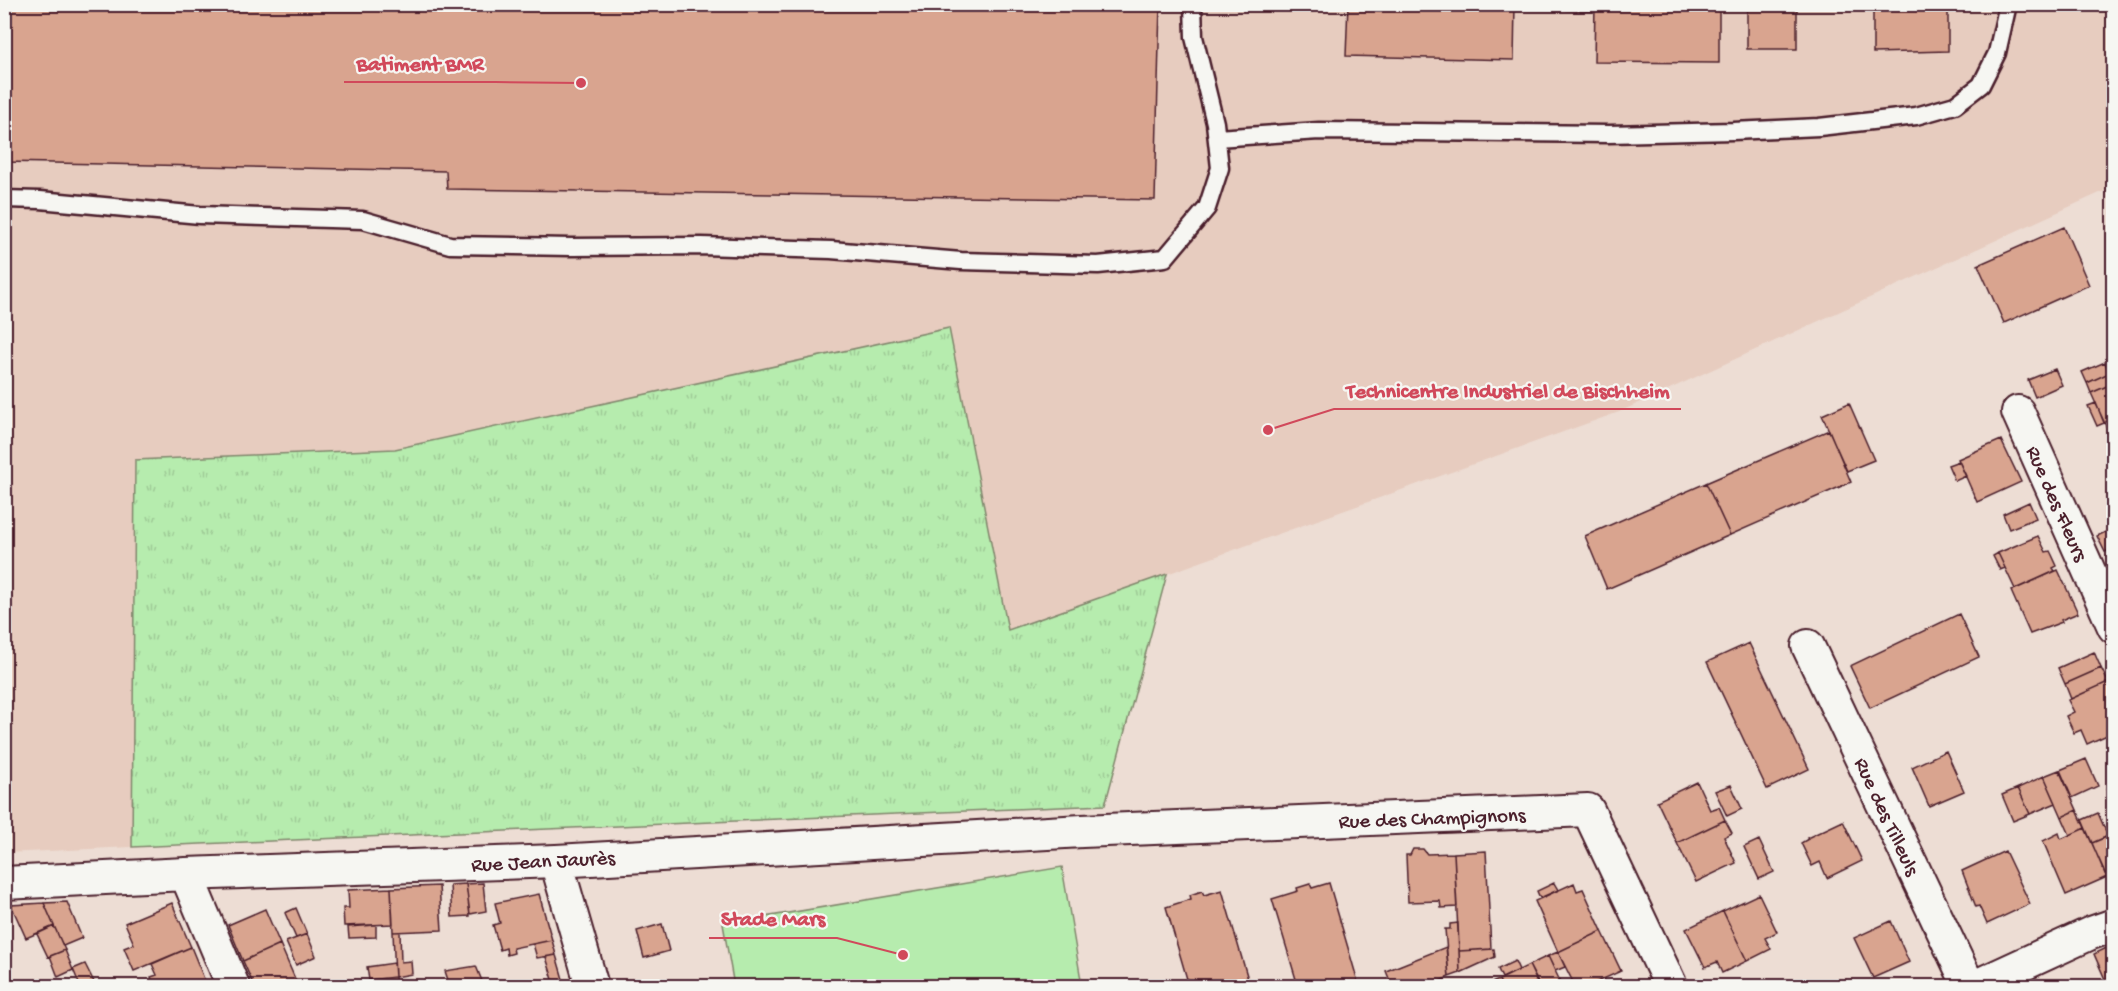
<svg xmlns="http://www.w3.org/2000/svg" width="2118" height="991" font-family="'Gochi Hand',sans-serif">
	<defs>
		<pattern id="grass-tufts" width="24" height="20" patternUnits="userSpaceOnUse" patternTransform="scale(1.5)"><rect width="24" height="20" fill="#b6ecae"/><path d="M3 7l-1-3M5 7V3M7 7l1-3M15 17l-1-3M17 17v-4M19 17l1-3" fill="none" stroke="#9eca96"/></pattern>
	</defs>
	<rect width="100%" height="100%" fill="#edddd4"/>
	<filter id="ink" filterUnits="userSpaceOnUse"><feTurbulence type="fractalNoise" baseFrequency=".0167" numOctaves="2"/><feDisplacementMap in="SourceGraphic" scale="12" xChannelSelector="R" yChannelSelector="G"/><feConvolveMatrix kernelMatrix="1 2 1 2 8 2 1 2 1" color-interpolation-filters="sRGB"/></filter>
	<g filter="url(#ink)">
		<path fill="#e7ccbf" d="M4 5H2113V187L1619 412 1008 631 948 328 396 449 136 460 132 847 5 853Z"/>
		<path fill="url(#grass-tufts)" stroke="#80866c" stroke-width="1.5" d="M949 328 1008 630 1167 574 1105 805 132 847 135 460 395 449Z"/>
		<path fill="#b6ecae" stroke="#80866c" stroke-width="1.5" d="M1062 867 1082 986H734L723 924Z"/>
		<path fill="#d9a48f" stroke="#4a1f2b" stroke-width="1.5" d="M4 4H1160L1155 200 447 189 446 171 4 162Z
			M1348 4H1515L1514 60 1346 56Z
			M1566 4H1592V11L1566 10Z
			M1595 4H1719V63L1594 62Z
			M1747 4H1797V49H1747Z
			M1873 4H1948V51L1873 53Z
			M2064 227 2089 285 2004 323 1978 265Z
			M2105 362 2109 373 2087 383 2082 372Z
			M2055 369 2062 385 2035 397 2028 380Z
			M2109 373 2114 383 2091 393 2087 383Z
			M2114 383V436L2111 437 2091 393Z
			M1849 403 1874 460 1847 471 1822 415Z
			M2096 403 2104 423 2097 426 2088 406Z
			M1829 430 1851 482 1730 535 1706 483Z
			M2001 440 2021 482 1977 502 1958 459Z
			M1959 461 1966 476 1955 481 1948 465Z
			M1706 483 1730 535 1607 589 1585 536Z
			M2029 502 2036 518 2009 529 2003 514Z
			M2114 528V548L2105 552 2097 536Z
			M2038 536 2046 552 2050 551 2052 555 2057 566 2053 568 2055 571 2015 589 1998 553Z
			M1998 553 2005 568 2000 570 1993 556Z
			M2058 570 2078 613 2061 620 2062 622 2030 634 2011 591Z
			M1959 614 1979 657 1870 708 1850 666Z
			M1749 643 1809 769 1767 789 1707 662Z
			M2094 652 2101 668 2065 684 2058 668Z
			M2101 668 2108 682 2071 699 2065 684Z
			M2108 682 2114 695V732L2087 744 2081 730 2074 733 2066 716 2074 712 2068 700Z
			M1946 751 1964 791 1929 806 1912 767Z
			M2086 759 2098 786 2072 798 2060 770Z
			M2059 770 2077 810 2062 817 2044 776Z
			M2044 776 2056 803 2030 814 2018 788Z
			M1697 782 1710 810 1719 807 1725 820 1677 843 1657 801Z
			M1731 785 1742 809 1727 816 1715 791Z
			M2114 786V804L2107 789Z
			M2018 788 2030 814 2013 821 2002 795Z
			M2077 810 2085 828 2070 835 2062 817Z
			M2098 813 2108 836 2092 843 2082 820Z
			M1725 820 1732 833 1724 837 1736 863 1696 882 1677 843Z
			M1843 821 1862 861 1827 878 1820 862 1812 866 1801 843 1808 839 1807 838Z
			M2085 828 2107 877 2066 895 2043 841 2059 833 2061 839Z
			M2109 836 2114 846V870L2105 874 2092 843Z
			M1759 840 1774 872 1759 879 1744 847Z
			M1413 849H1423L1427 854 1454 853 1457 907 1441 908 1440 901 1408 902 1406 855H1410Z
			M1486 851 1491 949 1459 951 1454 853Z
			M2005 851 2030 904 1987 924 1979 906 1976 907 1962 871Z
			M483 883 486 911 470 914 466 884Z
			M1329 883 1358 982 1344 986H1325V984L1316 986H1298L1272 899 1298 891 1297 888 1310 884 1312 888Z
			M1554 883 1558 890 1540 898 1537 891Z
			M1574 883 1577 891 1583 889 1602 931 1558 952 1535 901Z
			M466 884 470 916 452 917 450 885Z
			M439 886 442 930 393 932 391 888Z
			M391 888 393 924 344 926 343 908H349L348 890Z
			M1222 890 1250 986H1189L1166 907 1191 899 1190 895 1202 891 1204 895Z
			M539 894 552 940 513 948 514 953 507 955 506 948 500 950 493 925 500 923 495 903Z
			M1759 894 1777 932 1765 938 1771 949 1747 961 1723 911Z
			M67 902 82 938 63 946 44 903Z
			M44 903 54 926 26 938 11 905Z
			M172 903 191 947 134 971 124 948 134 944 125 923Z
			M296 908 307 934 296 938 285 913Z
			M265 909 280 944 243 961 228 925Z
			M1723 911 1747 961 1722 973 1717 962 1705 967 1686 929Z
			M1891 921 1909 962 1873 978 1854 938Z
			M1458 923 1460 973 1449 977 1445 929H1450V924Z
			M662 924 669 951 644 958 637 931Z
			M376 925V937L349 938 348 927Z
			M54 926 65 950 48 957 37 934Z
			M1602 931 1621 971 1588 986H1575L1558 952Z
			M393 932H400L401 962 411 961 412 974 395 977Z
			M307 934 316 956 296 965 286 942Z
			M552 940 556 955 537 958 533 944Z
			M280 944 296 981 283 986H254L243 961Z
			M2113 945 2114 986H2108L2094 954Z
			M191 947 205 981 192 986H147L153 983 151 977 157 975 152 964Z
			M1446 947 1449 977 1428 986H1392L1386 971Z
			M1494 949 1495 957 1460 973 1459 951Z
			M65 950 73 970 58 977 50 956Z
			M1558 952 1565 967 1555 971 1548 956Z
			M556 955 565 986H555L546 957Z
			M1548 956 1560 981 1548 986H1540L1529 965Z
			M1515 961 1519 970 1502 978 1498 969Z
			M394 963 395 977 369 980 367 967Z
			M85 964 96 986H80L73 969Z
			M1529 965 1537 982 1529 986H1502L1499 980Z
			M476 966 484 986H450L445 971Z
			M395 977 396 986H370L369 980Z
			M1499 980 1502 986H1484Z"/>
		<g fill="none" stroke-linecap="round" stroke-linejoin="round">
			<g stroke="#4a1f2b" stroke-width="21">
				<path id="service" d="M1217 138 1319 131 1609 134 1733 131 1819 127 1916 116 1955 105 1981 85 1997 53 2008 4
					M4 199 40 200 200 215 363 220 450 245 571 247 702 246 831 250 961 261 1098 265 1165 258 1207 208 1220 168 1215 123 1194 37 1193 4"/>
			</g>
			<g stroke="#4a1f2b" stroke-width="36">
				<path id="minor" d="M2018 412 2114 627
					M1808 646 1969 986
					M556 861 592 986
					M186 874 233 986
					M4 883 186 874 556 861 1082 831 1588 810 1671 986
					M1976 986 2091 933 2114 925"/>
			</g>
			<use href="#service" stroke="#f6f6f2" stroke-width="16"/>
			<use href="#minor" stroke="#f6f6f2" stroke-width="32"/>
		</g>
	</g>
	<g text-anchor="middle" stroke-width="4.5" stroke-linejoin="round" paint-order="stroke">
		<g font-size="21" fill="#4a1f2b" stroke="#f6f6f2">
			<text transform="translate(2058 503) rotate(66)" y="7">Rue des Fleurs</text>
			<text transform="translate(1888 816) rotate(65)" y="7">Rue des Tilleuls</text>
			<text transform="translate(1432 817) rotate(-2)" y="7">Rue des Champignons</text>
			<text transform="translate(543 860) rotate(-3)" y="7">Rue Jean Jaurès</text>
		</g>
	</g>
	<path fill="none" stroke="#d1495b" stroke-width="2" d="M581 83L495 82H344M1268 430L1334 409H1681M903 955L837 938H709"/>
	<g fill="#d1495b" stroke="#f6f6f2" stroke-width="2">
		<circle cx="581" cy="83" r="6"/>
		<circle cx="1268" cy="430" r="6"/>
		<circle cx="903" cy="955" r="6"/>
	</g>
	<g font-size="22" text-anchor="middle" font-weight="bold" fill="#d1495b" stroke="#f6f6f2" stroke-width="4.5" stroke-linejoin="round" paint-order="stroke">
		<text x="420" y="70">Batiment BMR</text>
		<text x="1508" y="397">Technicentre Industriel de Bischheim</text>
		<text x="773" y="925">Stade Mars</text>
	</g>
	<rect width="2118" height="991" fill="none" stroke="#f6f6f2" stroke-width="24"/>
	<rect x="12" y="12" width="2094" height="967" fill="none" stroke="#4a1f2b" stroke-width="2" filter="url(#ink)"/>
</svg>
